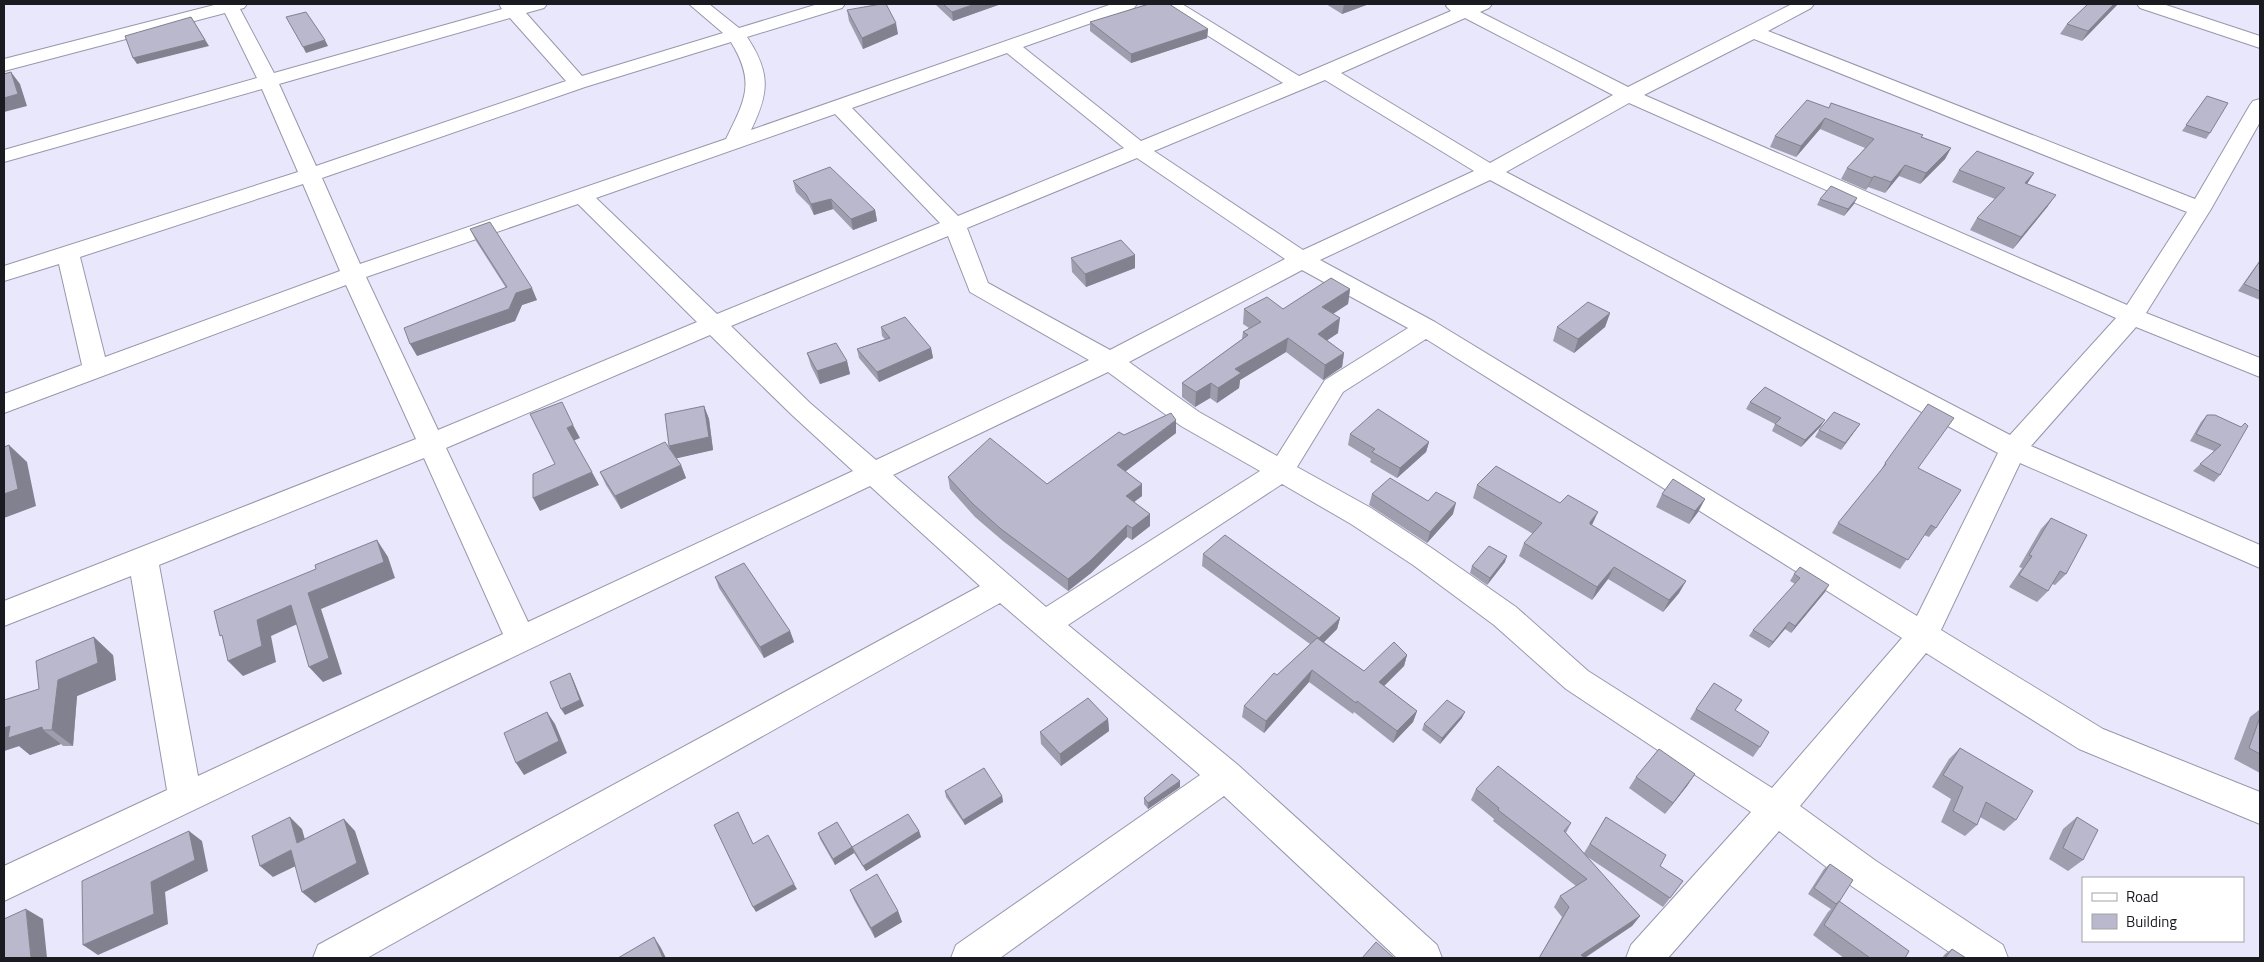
<svg xmlns="http://www.w3.org/2000/svg" width="2264" height="962" font-family="'Titillium Web',sans-serif">
	<rect width="100%" height="100%" fill="#e8e7fc"/>
	<g fill="none" stroke-linecap="round" stroke-linejoin="round">
		<g stroke="#9897ab" stroke-width="2">
			<path id="minor" d="M218 4H247L244 8 240 9 274 73 502 9 499 4H547L544 8 526 13 582 76 723 33 689 4H709L739 28 818 4H845L842 8 747 37C771 73 769 93 751 130L1112 4H1137L1134 8 1023 47 1141 141 1283 83 1164 8 1161 4H1182L1299 76 1451 11 1446 6 1448 4H1492L1489 8 1480 12 1628 87 1792 4H1814L1811 8 1768 31 2195 199 2250 105 2253 101 2260 99V122L2211 209 2146 313 2260 358V377L2136 327 2031 446 2260 545V568L2020 463 1941 630 2103 729 2260 792V824L2079 749 1926 653 1800 806 1876 861 2003 945 2008 958H1958L1850 885 1779 831 1668 958H1626L1631 945 1751 812 1566 689 1494 625 1413 565 1351 524 1282 484 1068 625 1238 765 1437 945 1442 958H1397L1224 796 1000 958H951L956 945 1200 775 1000 603 367 958H313L318 945 980 586 870 486 4 901V866L167 790 131 576 4 626V601L416 439 346 285 4 413V394L82 365 59 264 4 281V266L298 172 262 89 4 162V150L257 78 225 13 4 71V59ZM510 18 566 81 316 166 279 84ZM1465 18 1613 95 1490 163 1341 73ZM1754 39 2187 212 2127 305 1644 95ZM731 42C756 83 745 100 726 139L360 264 322 178 585 87ZM1007 53 1124 148 958 216 852 108ZM1325 80 1474 171 1303 250 1154 151ZM1629 103 2116 318 2010 435 1506 172ZM835 114 940 223 717 314 596 198ZM1137 158 1285 259 1110 350 988 283 967 228ZM1490 180 1998 453 1917 616 1435 322 1320 260ZM303 184 340 271 105 357 80 257ZM578 204 697 322 438 430 366 277ZM948 236 970 292 1089 360 876 460 810 403 731 326ZM1302 270 1408 328 1325 380 1277 456 1199 412 1129 362ZM710 335 792 415 853 471 528 622 446 448ZM1426 339 1902 638 1772 788 1588 671 1516 607 1433 549 1371 508 1297 467 1343 392ZM1108 372 1181 426 1260 471 1046 607 893 475ZM424 458 503 634 198 776 159 565Z
				M2137 4H2163L2260 36V48L2140 8Z"/>
		</g>
		<use href="#minor" fill="#fff" fill-rule="evenodd"/>
	</g>
	<path fill="#9f9eaf" d="M936 4H1001L953 21 936 5Z
		M1326 4H1369L1342 14Z
		M2088 4H2118L2082 41 2060 34 2067 24Z
		M847 10 898 34 863 49 849 21Z
		M1090 22 1208 29 1207 38 1131 63 1090 31Z
		M2207 96 2210 133 2206 139 2182 131Z
		M1831 103 1923 135 1922 137 1951 148 1945 159 1920 184 1899 176 1885 193 1868 187 1866 190 1841 179 1847 168 1865 148 1820 129 1796 157 1770 147 1775 136 1829 108Z
		M1959 170 2034 173 2027 184 2048 206 2013 249 1970 230 1977 218 1995 199 1952 182Z
		M793 181 875 210 877 221 853 230 833 209 814 215 809 205 796 192Z
		M1820 199 1854 204 1844 216 1817 205Z
		M470 229 537 300 522 305 515 321 417 356 506 288 476 241Z
		M1135 255V268L1086 287 1072 272 1071 258Z
		M2260 260V300L2238 291Z
		M1350 289 1348 304 1333 314 1338 333 1327 340 1344 353 1342 367 1323 380 1286 352 1240 380 1239 388 1217 403 1210 398 1195 407 1182 397V383L1242 339 1243 332 1249 328 1243 324 1244 309H1283Z
		M1610 313 1605 327 1574 353 1553 341 1557 327Z
		M881 327 931 348 933 358 879 382 859 358 857 349 885 339 882 336Z
		M807 353 847 361 850 374 820 384 811 366Z
		M1750 402 1821 426 1801 447 1772 431 1775 424 1746 409Z
		M704 406 709 419 713 450 676 458 681 465 686 478 621 509 606 485 600 472 671 451 669 446Z
		M2207 415 2241 427 2220 475 2214 482 2193 471 2214 451 2190 441 2201 422Z
		M1860 424 1841 450 1815 437 1819 430Z
		M1176 433 1125 471 1142 484V496L1134 502 1150 514V526L1132 540 1127 537 1091 573 1068 591 1003 541 975 517 950 489 948 477 1047 484 1124 435Z
		M1350 434 1429 442 1426 452 1397 478 1370 462 1371 459 1348 445Z
		M1885 463 1918 468 1936 528 1929 537 1924 535 1900 569 1832 533 1838 523 1879 474Z
		M1477 485 1592 526 1686 581 1679 593 1663 612 1608 579 1592 600 1519 556 1524 543 1533 534 1473 498Z
		M1372 494 1428 501 1453 514 1427 543 1369 505Z
		M1662 494 1705 499 1698 512 1689 524 1656 507Z
		M2051 518 2066 574 2055 585 2052 584 2048 591 2037 602 2009 587 2022 568 2019 567 2041 529Z
		M1203 554 1340 618 1337 629 1324 642 1364 671 1407 655 1404 666 1384 686 1417 711 1413 722 1393 743 1354 712 1353 714 1309 682 1264 733 1242 717 1244 706 1310 644 1202 566Z
		M1505 562 1487 585 1470 573 1472 566Z
		M1794 574 1825 592 1791 633 1785 629 1769 648 1749 636 1753 630 1795 584 1790 581Z
		M715 577 790 631 794 642 764 658 719 588Z
		M113 655 116 680 77 696 73 746H63L61 744 30 755 19 746 4 751V700L39 689Z
		M2260 706V773L2234 759 2250 717 2259 710Z
		M1696 709 1735 710 1760 747 1753 757 1690 719Z
		M1462 718 1440 744 1422 730 1424 724Z
		M1108 719 1109 731 1061 766 1041 744 1040 732Z
		M1960 748 2016 820 2004 831 1980 817 1977 825 1965 836 1941 822 1951 799 1932 787 1949 759Z
		M1695 774 1687 786 1665 814 1629 788 1636 777Z
		M1180 787 1148 809 1144 804V798Z
		M1476 789 1571 823 1566 833 1584 853 1606 817 1660 866 1683 881 1663 907 1586 856 1640 916 1632 926 1585 958H1539L1562 917 1554 907 1560 896 1576 886 1493 821 1494 819 1471 800Z
		M945 791 1002 796 1003 802 965 825 946 797Z
		M2077 817 2083 860 2068 871 2049 859 2063 829Z
		M919 831 921 837 866 871 854 853 835 865 820 839 818 833 852 847Z
		M1830 864 1839 902 1905 958H1844L1813 935 1828 912 1831 909 1808 894 1824 869Z
		M850 890 898 911 902 922 875 938 854 900Z
		M1952 949 1966 958H1942L1945 954Z"/>
	<path fill="#82818f" d="M975 4H1001L953 21 952 12Z
		M1344 4H1369L1342 14Z
		M2114 4H2118L2082 41 2088 31Z
		M191 17 209 46 137 64 133 58Z
		M896 23 898 34 863 49 862 38Z
		M1208 29 1207 38 1131 63V54Z
		M325 40 328 46 306 53 303 47Z
		M11 72 20 84 27 106 4 112V98Z
		M1825 118 1820 129 1796 157 1801 146Z
		M1951 148 1945 159 1920 184 1926 173Z
		M1905 165 1899 176 1885 193 1891 182Z
		M2034 173 2027 184 2025 183Z
		M1874 176 1868 187 1866 190 1872 178Z
		M2056 195 2048 206 2013 249 2021 237Z
		M1857 198 1854 204 1844 216 1848 209Z
		M831 199 833 209 814 215 811 204Z
		M875 210 877 221 853 230 851 219Z
		M1135 255V268L1086 287 1085 274Z
		M532 288 537 300 522 305 515 321 417 356 410 344 516 293Z
		M1350 289 1348 304 1320 322 1322 307Z
		M1610 313 1605 327 1574 353 1578 339Z
		M1340 318 1338 333 1316 348 1318 334Z
		M1288 338 1286 352 1240 380 1239 388 1217 403 1218 388 1235 369Z
		M931 348 933 358 879 382 877 372Z
		M1344 353 1342 367 1323 380 1325 365Z
		M847 361 850 374 820 384 817 371Z
		M1211 383 1210 398 1195 407 1196 392Z
		M704 406 709 419 713 450 674 459 669 446Z
		M1176 420V433L1117 478V465Z
		M1825 420 1821 426 1801 447 1805 440Z
		M1860 424 1855 431 1841 450 1845 443Z
		M573 425 580 438 573 441 567 428Z
		M1429 442 1426 452 1397 478 1400 468Z
		M9 445 27 462 36 506 4 518V494Z
		M681 465 686 478 621 509 615 496Z
		M592 472 599 485 540 511 533 498Z
		M1142 484V496L1126 508V496Z
		M1705 499 1698 512 1689 524 1695 511Z
		M1456 503 1453 514 1427 543 1430 532Z
		M1598 512 1592 525 1584 535 1590 522Z
		M1150 514V526L1132 540V528Z
		M1127 525V537L1091 573 1068 591V579Z
		M377 540 388 557 395 578 321 609 342 674 323 682 309 667 308 593Z
		M1507 556 1505 562 1487 585 1490 578Z
		M1614 567 1608 579 1592 600 1597 587Z
		M1686 581 1679 593 1663 612 1669 600Z
		M1829 585 1825 592 1791 633 1795 626Z
		M291 605 304 621 271 636 276 662 243 676 228 661 257 620Z
		M1340 618 1337 629 1317 649 1319 638Z
		M1789 622 1785 629 1769 648 1773 642Z
		M790 631 794 642 764 658 760 647Z
		M94 637 113 655 116 680 77 696 73 746 52 730 58 680Z
		M1407 655 1404 666 1376 694 1379 682Z
		M1312 670 1309 682 1264 733 1266 721Z
		M570 673 573 679 584 706 565 715 561 709Z
		M1417 711 1413 722 1393 743 1397 731Z
		M547 712 555 724 567 753 524 775 516 763Z
		M1465 712 1462 718 1440 744 1442 738Z
		M1108 719 1109 731 1061 766 1060 754Z
		M10 726 42 727 43 730 61 744 30 755 19 746 4 751V728Z
		M1695 774 1687 786 1665 814 1673 803Z
		M1180 781V787L1148 809V803Z
		M1002 796 1003 802 965 825 963 820Z
		M290 817 302 829 309 854 297 843Z
		M344 819 355 831 369 874 315 903 302 892Z
		M189 831 202 841 208 871 165 892 168 924 98 955 83 945 151 882Z
		M919 831 921 837 866 871 863 866Z
		M852 847 854 853 835 865 833 859Z
		M291 850 304 862 273 877 260 866Z
		M794 884 797 889 756 912 753 907Z
		M26 909 43 919 47 958H31Z
		M898 911 902 922 875 938 871 928Z
		M1640 916 1632 926 1584 958 1581 955Z
		M654 937 661 948 666 958H663Z"/>
	<path fill="#b9b8cc" stroke="#82818f" d="M881 4H886L896 23 862 38 847 10Z
		M943 4H975L952 12Z
		M1149 4H1169L1208 29 1131 54 1090 22Z
		M2088 4H2114L2088 31 2067 24Z
		M306 12 325 40 303 47 286 17Z
		M191 17 205 40 133 58 125 36Z
		M11 72 18 94 4 98V74Z
		M2207 96 2228 103 2210 133 2186 125Z
		M1807 100 1829 108 1831 103 1923 135 1921 137 1951 148 1926 173 1905 165 1891 182 1874 176 1872 178 1847 168 1874 139 1825 118 1801 146 1775 136Z
		M1977 151 2034 173 2025 183 2056 195 2021 237 1977 218 2005 188 1959 170Z
		M830 167 875 210 851 219 831 199 811 204 806 194 793 181Z
		M1831 186 1857 198 1848 209 1820 199Z
		M490 222 532 288 516 293 509 309 410 344 404 328 507 287 470 229Z
		M1121 240 1135 255 1085 274 1071 258Z
		M2260 261V291L2244 284Z
		M1331 278 1350 289 1322 307 1340 318 1318 334 1344 353 1325 365 1288 338 1235 369 1241 373 1218 388 1211 383 1196 392 1182 383 1248 335 1243 332 1261 322 1244 309 1267 297 1283 309Z
		M1588 302 1610 313 1578 339 1557 327Z
		M905 317 931 348 877 372 857 349 890 338 881 327Z
		M836 343 847 361 817 371 807 353Z
		M1765 387 1825 420 1805 440 1775 424 1781 418 1750 402Z
		M562 402 573 425 567 428 592 472 533 498V474L555 464 530 414Z
		M1928 404 1954 418 1918 468 1961 490 1936 528 1931 525 1908 560 1838 523 1886 464 1885 463Z
		M704 406 709 437 669 446 665 414Z
		M1378 409 1429 442 1400 468 1372 452 1375 449 1350 434Z
		M1834 412 1860 424 1845 443 1819 430Z
		M1171 413 1176 420 1117 465 1142 484 1126 496 1150 514 1132 528 1127 525 1090 561 1068 579 1001 529 973 504 948 477 990 438 1047 484 1119 432 1124 435Z
		M2207 415H2215L2241 427 2245 423 2248 426 2220 475 2200 464 2221 445 2196 434Z
		M665 442 681 465 615 496 600 472Z
		M9 445 18 489 4 494V447Z
		M1496 466 1560 503 1568 495 1598 512 1590 522V524L1686 581 1669 600 1614 567 1597 587 1524 543 1542 523 1477 485Z
		M1390 478 1428 501 1436 492 1456 503 1430 532 1372 494Z
		M1673 479 1705 499 1695 511 1662 494Z
		M2051 518 2087 535 2066 574 2060 571 2048 591 2019 575 2032 556 2029 555Z
		M1225 535 1340 618 1319 638 1203 554Z
		M377 540 384 562 308 593 329 658 309 667 291 605 257 620 262 646 228 661 222 635 220 636 214 611 316 569 315 565Z
		M1489 546 1507 556 1490 578 1472 566Z
		M744 563 790 631 760 647 715 577Z
		M1800 567 1829 585 1795 626 1789 622 1773 642 1753 630 1800 578 1794 574Z
		M94 637 98 663 58 680 52 730H43L42 727 8 738 10 726 4 728V700L39 689 36 661Z
		M1317 638 1364 671 1394 642 1407 655 1379 682 1417 711 1397 731 1357 701 1356 703 1312 670 1266 721 1244 706 1274 673 1277 675Z
		M570 673 580 700 561 709 550 682Z
		M1714 683 1742 700 1735 710 1769 732 1760 747 1696 709Z
		M1088 698 1108 719 1060 754 1040 732Z
		M1447 700 1465 712 1442 738 1424 724Z
		M547 712 559 741 516 763 504 733Z
		M2260 717V754L2249 748Z
		M1960 748 2033 791 2016 820 1986 802 1977 825 1953 811 1963 787 1943 775Z
		M1659 749 1695 774 1673 803 1636 777Z
		M1498 766 1571 823 1564 831 1640 916 1581 955 1585 958H1539L1569 907 1560 896 1587 879 1498 810 1499 808 1476 789Z
		M984 768 1002 796 963 820 945 791Z
		M1172 774 1180 781 1148 803 1144 798Z
		M738 812 753 844 768 835 794 884 753 907 714 825Z
		M908 814 919 831 863 866 852 847Z
		M290 817 297 843 344 819 357 863 302 892 291 850 260 866 252 836Z
		M1606 817 1666 855 1660 866 1683 881 1670 898 1590 844Z
		M2077 817 2098 830 2083 860 2063 848Z
		M837 822 852 847 833 859 818 833Z
		M189 831 195 860 151 882 154 914 83 945 82 881Z
		M1830 864 1853 880 1839 902 1836 904 1814 888Z
		M877 874 898 911 871 928 850 890Z
		M1839 901 1909 951 1905 958H1870L1824 925Z
		M26 909 31 958H4V919Z
		M654 937 663 958H618Z
		M1376 942 1394 958H1362Z
		M1952 949 1966 958H1945Z"/>
	<rect width="2264" height="962" fill="none" stroke="#1a1a21" stroke-width="10"/>
	<rect x="2082" y="877" width="162" height="65" fill="#ffffff" stroke="#a3a3a6"/>
	<rect x="2092" y="893" width="25" height="8" fill="#ffffff" stroke="#a3a3a6"/>
	<text x="2126" y="902" font-size="15" fill="#1a1a21">Road</text>
	<rect x="2092" y="914" width="25" height="15" fill="#b9b8cc" stroke="#a3a3a6"/>
	<text x="2126" y="927" font-size="15" fill="#1a1a21">Building</text>
</svg>
